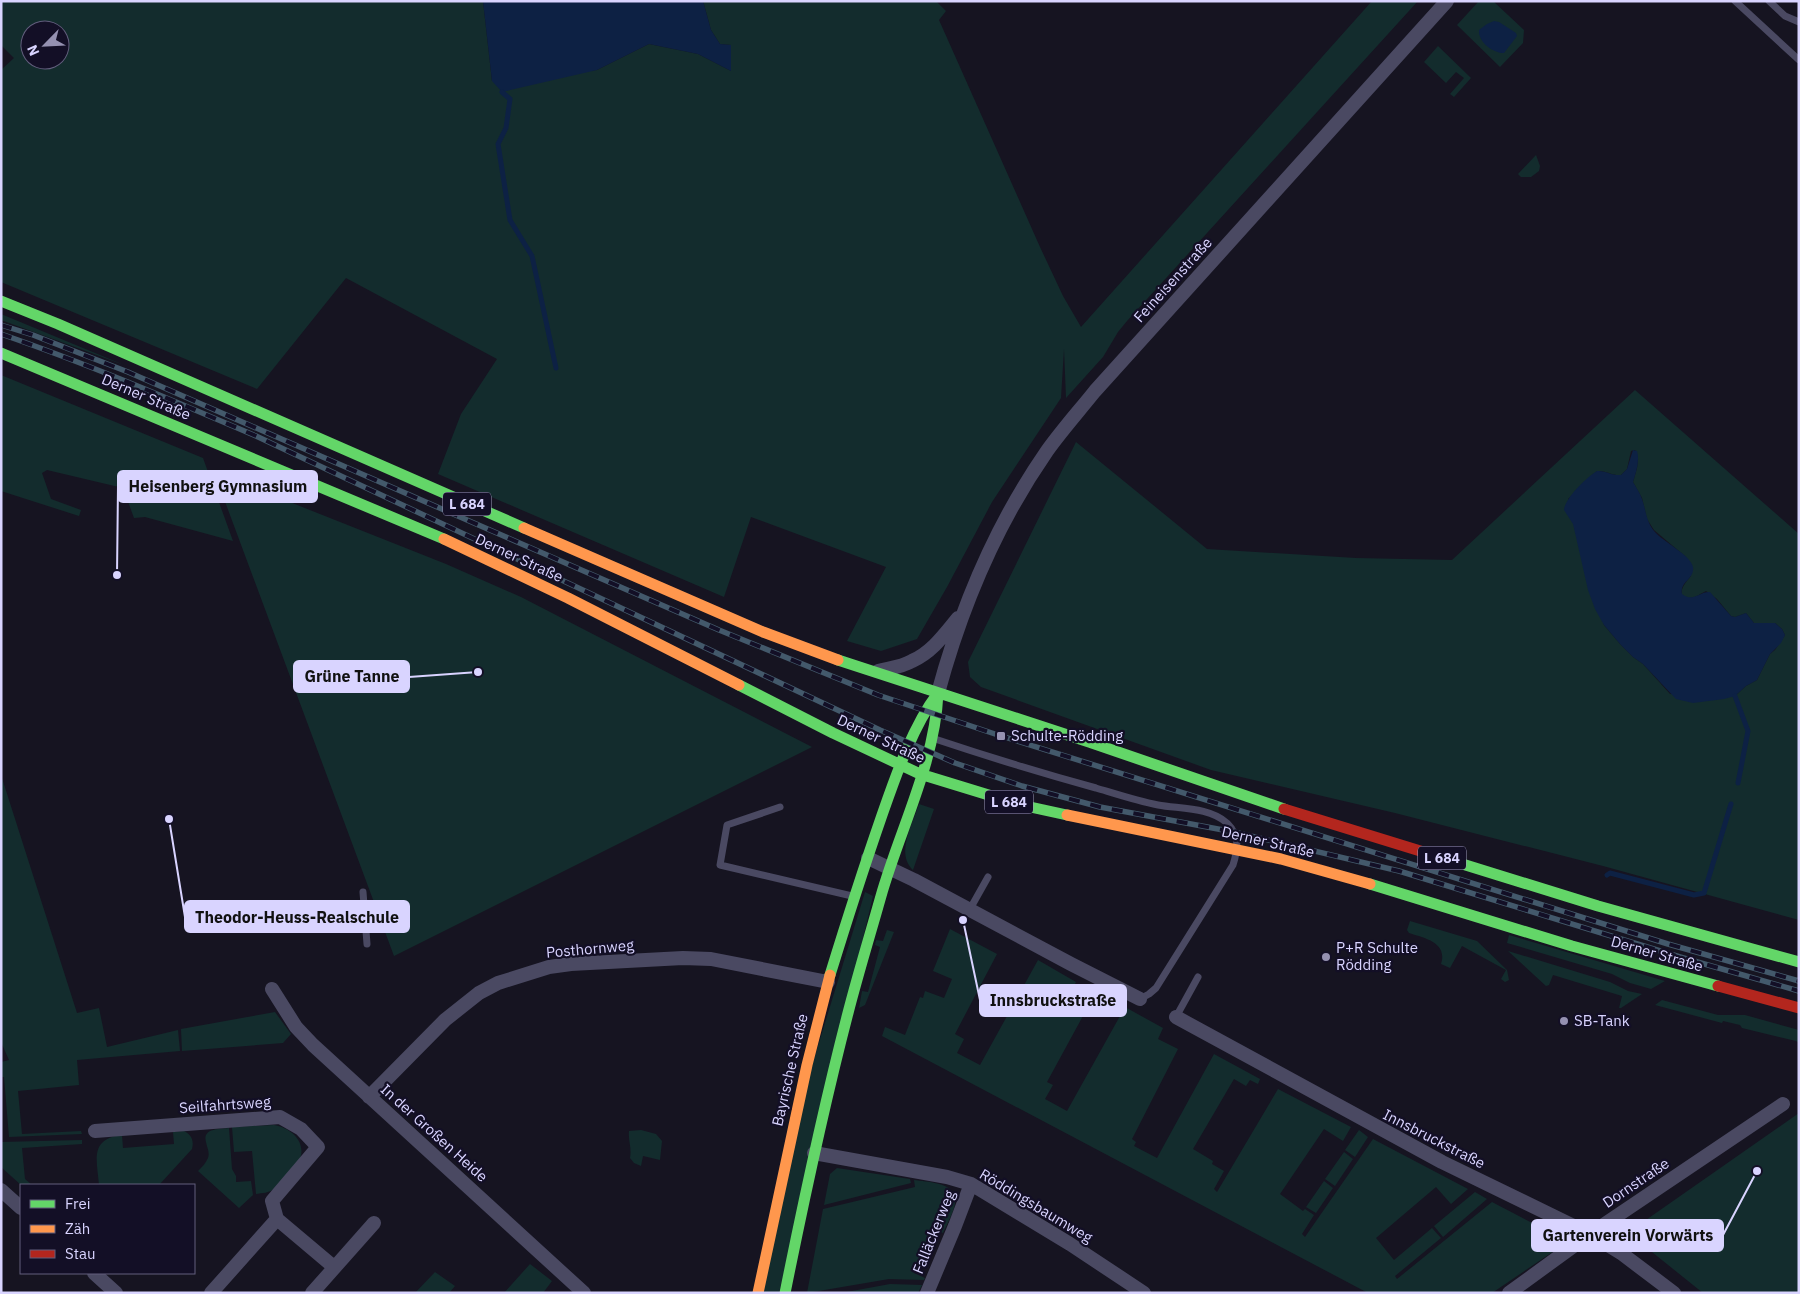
<svg xmlns="http://www.w3.org/2000/svg" width="1800" height="1294" font-family="'IBM Plex Sans',sans-serif">
	<rect width="100%" height="100%" fill="#161421"/>
	<path fill="#132c2d" fill-rule="evenodd" d="M1 1H483L492 81 597 70 649 44 698 54 731 71V45L720 44 711 30 703 1H936L946 11 939 20 1040 247 1063 296 1081 327 1372 1H1418L1127 321 1118 332 1103 357 1066 398 1064 349 1061 398 992 502 947 587 917 639 881 651 847 641 886 567 751 517 724 597 438 474 461 414 497 359 346 278 257 389 1 282V70L14 58 1 45ZM30 30H60V60H30Z
		M1479 1H1493L1524 30 1523 43 1500 67 1457 25Z
		M1438 46 1471 78 1454 97 1450 94 1464 78 1456 72 1446 83 1424 62Z
		M1536 155 1540 166 1539 171 1531 177H1521L1518 174Z
		M1 314 124 365 1 320Z
		M1 375 203 458 233 541 145 517 134 518 123 488 47 470 42 473 51 499 81 510 79 516 1 491Z
		M1635 390 1799 534V920L1603 866 1395 813 1211 770 981 687 970 677 968 662 1076 442 1207 549 1356 558 1452 560ZM1635 450C1641 459 1636 472 1633 482L1642 498 1647 519 1654 530 1686 557 1691 576C1686 581 1673 598 1690 598 1696 598 1701 593 1706 591L1717 599 1731 616 1735 617 1746 613 1754 623H1775L1782 629 1785 635 1775 650 1770 654 1757 680 1746 686 1735 696 1670 694 1643 664 1633 657 1620 644 1604 625 1579 547 1568 499 1597 471C1606 470 1612 476 1621 475L1627 469 1631 451Z
		M214 472 446 564 521 597 812 747 394 956Z
		M1 775 77 1013 99 1008 107 1047 178 1030 180 1051 77 1060 79 1085 18 1091 22 1134 81 1131 82 1134 9 1137 4 1077H1V1062L9 1060 1 1042Z
		M919 804 934 809 913 870C895 854 913 823 919 804Z
		M865 892 873 896 779 1293H763L810 1072Z
		M1410 921 1477 941 1507 970 1509 980 1505 982 1501 979 1506 970 1462 946 1450 968 1441 964C1448 942 1424 938 1409 933L1407 930Z
		M950 929 997 954 955 1034 964 1039 957 1053 980 1065 1038 960 1076 982 1071 992 1090 1003 1047 1082 1053 1085 1045 1099 1067 1111 1125 1007 1163 1028 1158 1039 1178 1049 1132 1139 1136 1142 1134 1146 1157 1158 1214 1054 1260 1079 1258 1084 1250 1080 1246 1086 1234 1079 1193 1149 1213 1161 1212 1164 1224 1171 1214 1189 1217 1192 1278 1089 1351 1127 1343 1141 1324 1129 1280 1194 1303 1211 1305 1209 1314 1215 1302 1234 1305 1237 1373 1139 1468 1189 1451 1204 1436 1187 1376 1238 1394 1260 1432 1228 1441 1238 1395 1276 1397 1279 1492 1202 1555 1235 1558 1240V1245L1554 1251 1492 1293H1368L882 1036 885 1027 905 1035 920 997 923 998 925 991 944 998 952 979 933 971Z
		M887 930 894 932 865 1005 859 1008 862 991 868 992 880 947 875 945 876 940 883 941Z
		M1509 935 1665 981 1651 989 1630 983 1612 974 1507 943Z
		M1508 951 1610 982 1628 991 1642 994 1621 1008H1619L1622 996 1553 975 1549 985 1546 986Z
		M1662 1000 1718 1015H1745L1799 1030V1043L1796 1041 1742 1028 1740 1025 1723 1021 1722 1023 1655 1005Z
		M275 1012 291 1034 283 1043 182 1051 181 1029Z
		M1799 1113V1293H1703L1632 1236 1630 1233 1633 1229Z
		M274 1125C292 1128 309 1144 298 1163 295 1168 289 1173 285 1177 281 1181 278 1186 274 1189 269 1193 262 1193 256 1194L252 1151 234 1152 232 1127Z
		M229 1128 232 1169 236 1176V1182L251 1181 253 1195 239 1208 198 1171C202 1167 206 1163 208 1158 210 1152 207 1148 206 1142 202 1128 220 1129 229 1128Z
		M641 1130 656 1134 662 1141 660 1160 643 1156 641 1166 634 1163 630 1158C632 1148 628 1141 629 1131Z
		M1359 1130 1368 1137 1355 1157 1345 1150Z
		M184 1131C192 1135 194 1141 192 1149L159 1185H99C97 1160 89 1139 122 1135L123 1148 174 1144 173 1132Z
		M82 1140V1144L22 1148 25 1179 32 1185H21L1 1167V1142Z
		M1344 1152 1353 1159 1335 1186 1325 1179Z
		M837 1168 910 1179 911 1183 824 1205 830 1174Z
		M914 1180C927 1182 958 1182 955 1203 954 1212 947 1224 943 1233L932 1228 914 1273 925 1278 924 1280 889 1279 807 1293 823 1209 915 1187Z
		M1324 1181 1333 1188 1316 1213 1306 1207Z
		M1475 1192 1487 1199 1443 1237 1434 1226Z
		M530 1264 552 1281 543 1293H504Z
		M435 1272 455 1286 449 1293H415Z
		M890 1284 922 1285 918 1293H841Z"/>
	<path fill="#0d2144" d="M483 1H703L711 30 720 44 731 45V71L698 54 649 44 597 70 502 92 492 81Z
		M1494 21 1499 22 1516 33 1517 36 1504 53C1493 53 1478 42 1479 30L1487 24Z
		M1633 450 1637 451C1640 461 1636 472 1633 482 1636 487 1640 493 1642 499 1646 510 1646 521 1654 531 1663 542 1691 555 1693 567 1695 579 1679 582 1682 594 1693 603 1700 591 1710 592L1731 616 1735 617 1746 613 1754 623H1775L1782 629 1785 635 1781 643 1770 654 1757 680 1746 686 1735 696 1724 699 1693 703 1676 699 1643 664 1633 657 1620 644 1604 625 1595 609 1588 590 1573 524 1564 510C1565 498 1587 477 1597 471 1605 470 1612 476 1621 475L1627 469Z"/>
	<g fill="none" stroke-linecap="round" stroke-linejoin="round">
		<path stroke="#0d2144" stroke-width="5" d="M502 92 510 99 506 128 498 144 510 220 532 256 556 368
			M1735 696 1748 731 1738 783
			M1607 875 1610 873 1694 895 1704 893 1731 804"/>
		<path stroke="#4a4962" stroke-width="7" d="M1735 1 1799 60
			M1769 1 1785 16 1799 22
			M932 738C986 756 1041 773 1096 788 1116 794 1137 801 1158 805 1180 809 1209 807 1227 823 1240 836 1238 849 1233 865L1156 988 1149 994 1140 999
			M780 807 727 825 720 865 852 896
			M363 892 367 944
			M970 909 988 877
			M1176 1017 1198 977"/>
		<path stroke="#4a4962" stroke-width="14" d="M878 671C890 668 902 667 912 661 932 652 944 635 958 618
			M938 693C961 608 997 523 1047 451 1062 430 1079 411 1095 391L1447 1
			M868 858 914 880 1071 964 1140 999
			M272 989 296 1027 313 1045 584 1293
			M1176 1017 1442 1162 1590 1234 1621 1253 1674 1293
			M369 1097 445 1020 479 993 498 983 549 967 571 964 683 958 711 959 828 982
			M95 1131 280 1117 301 1129 318 1147 272 1201 277 1219 211 1293
			M814 1153 947 1177 971 1184 1070 1244 1144 1293
			M1 1190 21 1208
			M277 1219 334 1267
			M94 1273 116 1293
			M312 1293 374 1223
			M927 1293 955 1226 971 1184
			M1509 1293 1590 1234 1783 1104"/>
		<path stroke="#63d668" stroke-width="11" d="M1 301 58 324 524 528
			M1 353 444 539
			M838 660 1089 742 1284 809
			M739 685 833 733 920 774 1021 805 1067 815
			M1443 858 1598 906 1799 962
			M1370 884 1572 946 1718 986
			M830 975C846 923 863 870 881 818 895 778 912 727 938 693
			M785 1293C804 1199 824 1105 848 1013 858 974 870 935 881 896 900 829 935 763 938 693"/>
		<path stroke="#ff974d" stroke-width="11" d="M524 528 763 632 838 660
			M444 539 568 598 739 685
			M1067 815 1281 859 1370 884
			M758 1293 807 1065 830 975"/>
		<path stroke="#b3261e" stroke-width="11" d="M1284 809 1443 858
			M1718 986 1799 1008"/>
		<g stroke="#43596b" stroke-width="5.5">
			<path id="rail" d="M1 325 33 335 128 372 719 630 878 695 998 735 1456 878 1668 944 1799 981
				M1 334C88 364 172 400 256 436L880 730 955 763 1022 786 1100 807 1234 832 1399 871 1680 957 1799 991"/>
		</g>
		<use href="#rail" stroke="#130f26" stroke-width="4" stroke-dasharray="11" stroke-linecap="butt"/>
	</g>
	<g fill="#9591b1" stroke="#130f26" stroke-width="2">
		<rect x="996" y="731" width="10" height="10" rx="2.5"/>
		<circle cx="1326" cy="957" r="5"/>
		<circle cx="1564" cy="1021" r="5"/>
	</g>
	<g text-anchor="middle" stroke-width="4.5" stroke-linejoin="round" paint-order="stroke">
		<g fill="#130f26" stroke="#9e99be" stroke-width="1">
			<rect x="443" y="492.5" width="48" height="23" rx="4"/>
			<rect x="985" y="790.5" width="48" height="23" rx="4"/>
			<rect x="1418" y="846.5" width="48" height="23" rx="4"/>
		</g>
		<g font-size="14" font-weight="bold" fill="#d9d4ff">
			<text x="467" y="509">L 684</text>
			<text x="1009" y="807">L 684</text>
			<text x="1442" y="863">L 684</text>
		</g>
		<g font-size="15" fill="#d9d4ff" stroke="#130f26">
			<text transform="translate(1173 280) rotate(-48)" y="5">Feineisenstraße</text>
			<text transform="translate(146 397) rotate(23)" y="5">Derner Straße</text>
			<text transform="translate(519 558) rotate(25)" y="5">Derner Straße</text>
			<text transform="translate(881 739) rotate(25)" y="5">Derner Straße</text>
			<text transform="translate(1268 842) rotate(13)" y="5">Derner Straße</text>
			<text transform="translate(590 949) rotate(-5)" y="5">Posthornweg</text>
			<text transform="translate(1657 954) rotate(16)" y="5">Derner Straße</text>
			<text transform="translate(790 1070) rotate(-77)" y="5">Bayrische Straße</text>
			<text transform="translate(225 1105) rotate(-4)" y="5">Seilfahrtsweg</text>
			<text transform="translate(434 1133) rotate(42)" y="5">In der Großen Heide</text>
			<text transform="translate(1434 1139) rotate(27)" y="5">Innsbruckstraße</text>
			<text transform="translate(1636 1183) rotate(-34)" y="5">Dornstraße</text>
			<text transform="translate(1036 1206) rotate(31)" y="5">Röddingsbaumweg</text>
			<text transform="translate(934 1232) rotate(-68)" y="5">Falläckerweg</text>
		</g>
		<g font-size="15" fill="#d9d4ff" stroke="#130f26" text-anchor="start">
			<text x="1011" y="741">Schulte-Rödding</text>
			<text x="1336" y="953">P+R Schulte<tspan x="1336" dy="17">Rödding</tspan></text>
			<text x="1574" y="1026">SB-Tank</text>
		</g>
	</g>
	<path fill="none" stroke="#d9d4ff" stroke-width="2" d="M117 575L118 486M478 672L409 677M169 819L185 917M963 920L980 1000M1757 1171L1723 1235"/>
	<g fill="#d9d4ff" stroke="#130f26" stroke-width="2">
		<circle cx="117" cy="575" r="5"/>
		<circle cx="478" cy="672" r="5"/>
		<circle cx="169" cy="819" r="5"/>
		<circle cx="963" cy="920" r="5"/>
		<circle cx="1757" cy="1171" r="5"/>
	</g>
	<g fill="#d9d4ff" stroke="#d9d4ff" stroke-width="2">
		<rect x="118" y="471" width="199" height="31" rx="5"/>
		<rect x="294" y="661" width="115" height="31" rx="5"/>
		<rect x="185" y="901" width="224" height="31" rx="5"/>
		<rect x="980" y="985" width="146" height="31" rx="5"/>
		<rect x="1532" y="1220" width="191" height="31" rx="5"/>
	</g>
	<g font-size="16" text-anchor="middle" font-weight="bold" fill="#111">
		<text x="218" y="492">Heisenberg Gymnasium</text>
		<text x="352" y="682">Grüne Tanne</text>
		<text x="297" y="923">Theodor-Heuss-Realschule</text>
		<text x="1053" y="1006">Innsbruckstraße</text>
		<text x="1628" y="1241">Gartenverein Vorwärts</text>
	</g>
	<rect width="1800" height="1294" fill="none" stroke="#d9d4ff" stroke-width="5"/>
	<rect x="20" y="1184" width="175" height="90" fill="#130f26" stroke="#625e7d"/>
	<rect x="30" y="1200" width="25" height="8" fill="#63d668" stroke="#625e7d"/>
	<text x="65" y="1209" font-size="15" fill="#d9d4ff">Frei</text>
	<rect x="30" y="1225" width="25" height="8" fill="#ff974d" stroke="#625e7d"/>
	<text x="65" y="1234" font-size="15" fill="#d9d4ff">Zäh</text>
	<rect x="30" y="1250" width="25" height="8" fill="#b3261e" stroke="#625e7d"/>
	<text x="65" y="1259" font-size="15" fill="#d9d4ff">Stau</text>
	<g transform="translate(45 45) rotate(246)"><circle r="24" fill="#130f26" stroke="#625e7d"/>
	<path d="M0-4L9 19L0 12L-9 19Z" fill="#9591b1"/>
	<text y="-8" font-size="14" font-weight="bold" text-anchor="middle" fill="#d9d4ff">N</text>
	</g>
</svg>
